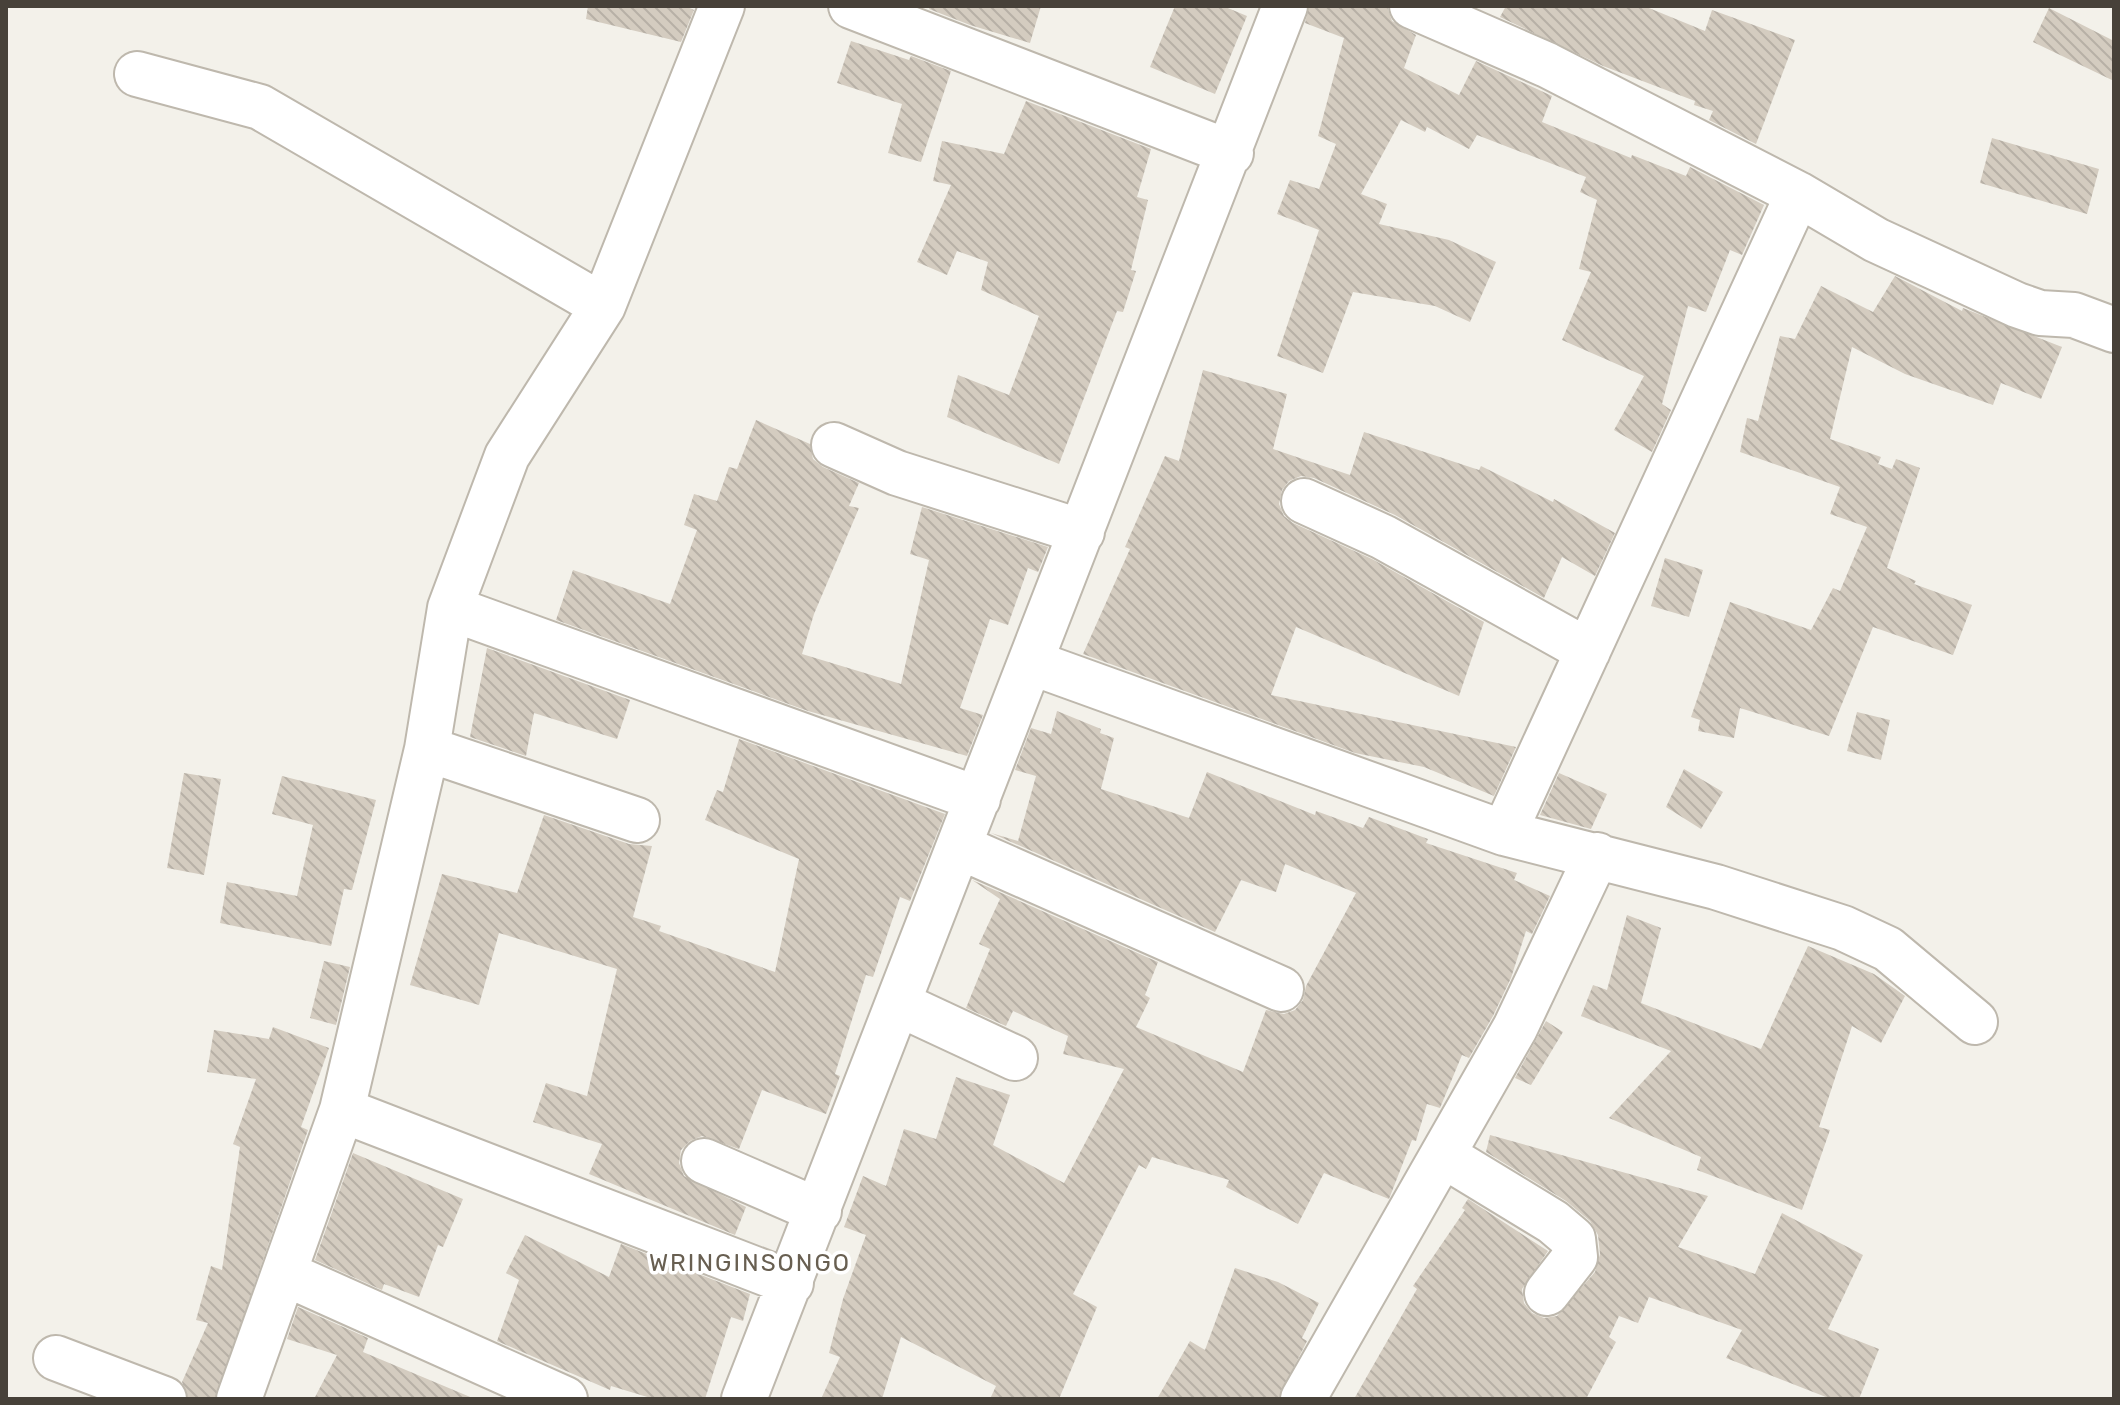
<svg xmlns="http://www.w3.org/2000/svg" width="2120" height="1405" font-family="Rubik,sans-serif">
	<defs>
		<pattern id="building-back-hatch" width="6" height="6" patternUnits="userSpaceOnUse" patternTransform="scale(2)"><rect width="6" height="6" fill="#d4ccc0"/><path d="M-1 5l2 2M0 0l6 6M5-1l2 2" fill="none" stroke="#b7b0a6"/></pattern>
	</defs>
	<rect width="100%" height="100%" fill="#f3f1ea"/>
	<path fill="url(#building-back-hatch)" d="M588 6H685L694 10 681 42 586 19Z
		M930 6H1041L1030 43 970 25 929 9Z
		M1175 6H1223L1247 16 1215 94 1150 67Z
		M1309 6H1387L1392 21 1416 35 1404 68 1459 95 1476 61 1552 96 1542 122 1631 158 1632 155 1686 176 1690 167 1764 205 1742 255 1730 250 1706 312 1688 306 1662 404 1671 410 1652 452 1614 430 1644 376 1562 340 1591 272 1579 269 1597 200 1580 192 1586 177 1477 135 1469 149 1427 127 1425 132 1401 120 1361 194 1387 204 1379 224 1449 240 1496 262 1470 322 1435 306 1353 292 1323 373 1277 356 1319 230 1277 214 1290 180 1319 189 1336 144 1318 136 1344 38 1305 23Z
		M1506 6H1644L1705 31 1712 10 1795 40 1756 144 1709 120 1713 111 1694 105 1695 101 1603 66 1500 17Z
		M2049 8 2114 41V81L2033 42Z
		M851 41 909 60 911 56 951 71 921 162 888 153 902 104 837 83Z
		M1026 101 1151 149 1137 197 1148 200 1131 270 1136 271 1123 312 1117 311 1059 464 947 417 958 375 1009 395 1039 316 981 290 988 262 957 251 947 275 917 262 951 185 933 181 942 141 1004 154Z
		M1992 138 2099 169 2087 214 1980 183Z
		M1895 276 1962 311 1963 308 2062 347 2041 399 2001 383 1993 405 1905 374 1852 347 1830 439 1881 457 1878 464 1892 469 1896 459 1920 468 1887 568 1916 581 1914 584 1972 605 1953 655 1873 627 1829 736 1740 708 1734 738 1698 731 1700 720 1691 717 1730 602 1811 630 1833 588 1840 591 1867 527 1830 514 1840 487 1740 452 1747 418 1758 421 1780 336 1795 339 1821 286 1873 312Z
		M1203 370 1287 394 1273 449 1350 475 1364 432 1479 470 1481 466 1553 502 1554 499 1615 533 1595 576 1562 557 1544 598 1395 515 1314 478 1301 476 1289 481 1282 490 1279 504 1284 516 1293 523 1372 559 1484 622 1459 696 1296 627 1271 695 1516 747 1494 796 1424 767 1355 753 1083 654 1130 549 1125 547 1165 456 1179 461Z
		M756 420 810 444 813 459 823 467 859 483 849 506 859 508 814 614 802 654 901 684 929 560 910 554 922 507 1048 547 1038 572 1028 568 1008 625 990 619 960 708 983 715 967 756 808 711 556 620 573 570 670 604 697 530 684 525 694 494 717 501 729 467 737 469Z
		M1665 558 1703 570 1689 617 1651 606Z
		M487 648 630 700 617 739 534 713 526 756 470 737Z
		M1057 711 1101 729 1100 733 1114 738 1101 789 1189 818 1207 772 1315 815 1316 811 1363 828 1369 817 1428 839 1426 843 1517 873 1514 880 1550 896 1532 934 1526 931 1511 978 1493 1016 1469 1058 1462 1055 1440 1108 1427 1104 1416 1141 1412 1140 1389 1199 1324 1173 1298 1224 1226 1187 1229 1180 1152 1157 1146 1169 1139 1165 1073 1294 1097 1307 1059 1399H990L996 1386 901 1337 882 1399H821L840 1357 829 1353 843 1299 866 1235 844 1227 863 1176 886 1186 904 1129 936 1139 956 1077 1010 1095 993 1145 1064 1183 1124 1069 1063 1054 1068 1036 1013 1011 1006 1026 966 1008 990 949 979 944 1000 899 972 880 1158 962 1145 995 1150 998 1136 1027 1243 1072 1266 1010 1284 1014 1295 1010 1303 1000 1306 986 1356 893 1285 864 1276 892 1241 880 1215 932 991 833 1018 841 1036 776 1015 770 1031 728 1051 734Z
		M1857 712 1890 720 1881 760 1847 751Z
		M739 739 945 814 910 901 900 897 873 977 866 975 835 1074 840 1076 826 1114 762 1090 739 1149 702 1136 690 1141 681 1150 679 1163 684 1176 746 1207 735 1235 589 1174 602 1144 533 1122 546 1083 587 1096 617 969 499 933 479 1005 410 985 442 874 517 893 544 815 629 844 652 846 633 917 661 926 659 931 775 972 799 859 705 820 717 790 723 792Z
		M1684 769 1723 792 1701 829 1666 807Z
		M184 773 221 779 204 875 167 868Z
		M1559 773 1607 794 1591 829 1540 815Z
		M282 776 376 800 352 890 344 889 331 946 220 923 227 882 297 896 313 825 272 814Z
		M1627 915 1661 928 1641 1003 1761 1049 1808 946 1874 974 1905 996 1881 1043 1852 1026 1819 1127 1830 1130 1802 1210 1697 1170 1701 1157 1609 1118 1671 1051 1581 1016 1593 985 1607 990Z
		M324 961 350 967 336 1025 310 1018Z
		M1546 1021 1563 1032 1531 1085 1515 1078Z
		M273 1027 329 1048 301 1127 308 1130 215 1399H188L182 1382 208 1323 196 1320 211 1266 222 1270 240 1147 233 1144 256 1079 207 1072 214 1030 269 1039Z
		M1490 1135 1708 1196 1678 1247 1755 1274 1782 1213 1863 1255 1828 1329 1879 1349 1859 1399H1831L1726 1358 1742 1330 1649 1297 1638 1323 1619 1316 1609 1337 1616 1342 1586 1399H1354L1417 1289 1413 1286 1465 1210 1462 1208 1468 1199 1548 1251 1522 1289 1524 1303 1532 1313 1544 1318 1557 1316 1595 1272 1600 1254 1598 1235 1590 1221 1566 1201 1486 1152Z
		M353 1153 463 1199 443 1247 438 1245 419 1297 384 1284 382 1290 315 1260Z
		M525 1235 609 1277 621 1244 750 1294 743 1321 731 1317 705 1399H654L611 1386 610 1390 497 1341 519 1280 506 1273Z
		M1235 1268 1278 1282 1319 1303 1302 1338 1307 1341 1278 1399H1157L1190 1341 1205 1350Z
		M298 1307 368 1338 363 1352 475 1399H314L337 1355 287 1339Z"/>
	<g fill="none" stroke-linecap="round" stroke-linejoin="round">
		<g stroke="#beb8ad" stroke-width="48">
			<path id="minor" d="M851 6 1231 153
				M1412 6 1547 65 1798 194 1876 240 2017 305 2040 313 2074 315 2114 330
				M137 74 260 107 603 306
				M834 445 897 473 1082 532
				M1304 501 1383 537 1588 651
				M450 608 978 799
				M1033 663 1504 833 1716 887 1843 928 1888 949 1975 1022
				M427 749 637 820
				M1504 833 1798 194
				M960 847 1281 989
				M899 1004 1015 1058
				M342 1110 791 1283
				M1443 1155 1553 1222 1573 1239 1575 1257 1547 1293
				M704 1161 819 1211
				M286 1274 565 1399
				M56 1358 164 1399
				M239 1399 342 1110 427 749 450 608 507 456 603 306 722 6
				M744 1399 1285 6
				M1303 1399 1515 1028 1597 855"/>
		</g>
		<use href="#minor" stroke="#fff" stroke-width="44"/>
	</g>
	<g text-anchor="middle" stroke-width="7" stroke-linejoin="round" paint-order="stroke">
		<g font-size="24" letter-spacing="2" fill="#685f51" stroke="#fff">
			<text x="750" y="1271">WRINGINSONGO</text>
		</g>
	</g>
	<rect width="2120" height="1405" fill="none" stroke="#474139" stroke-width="16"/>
</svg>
